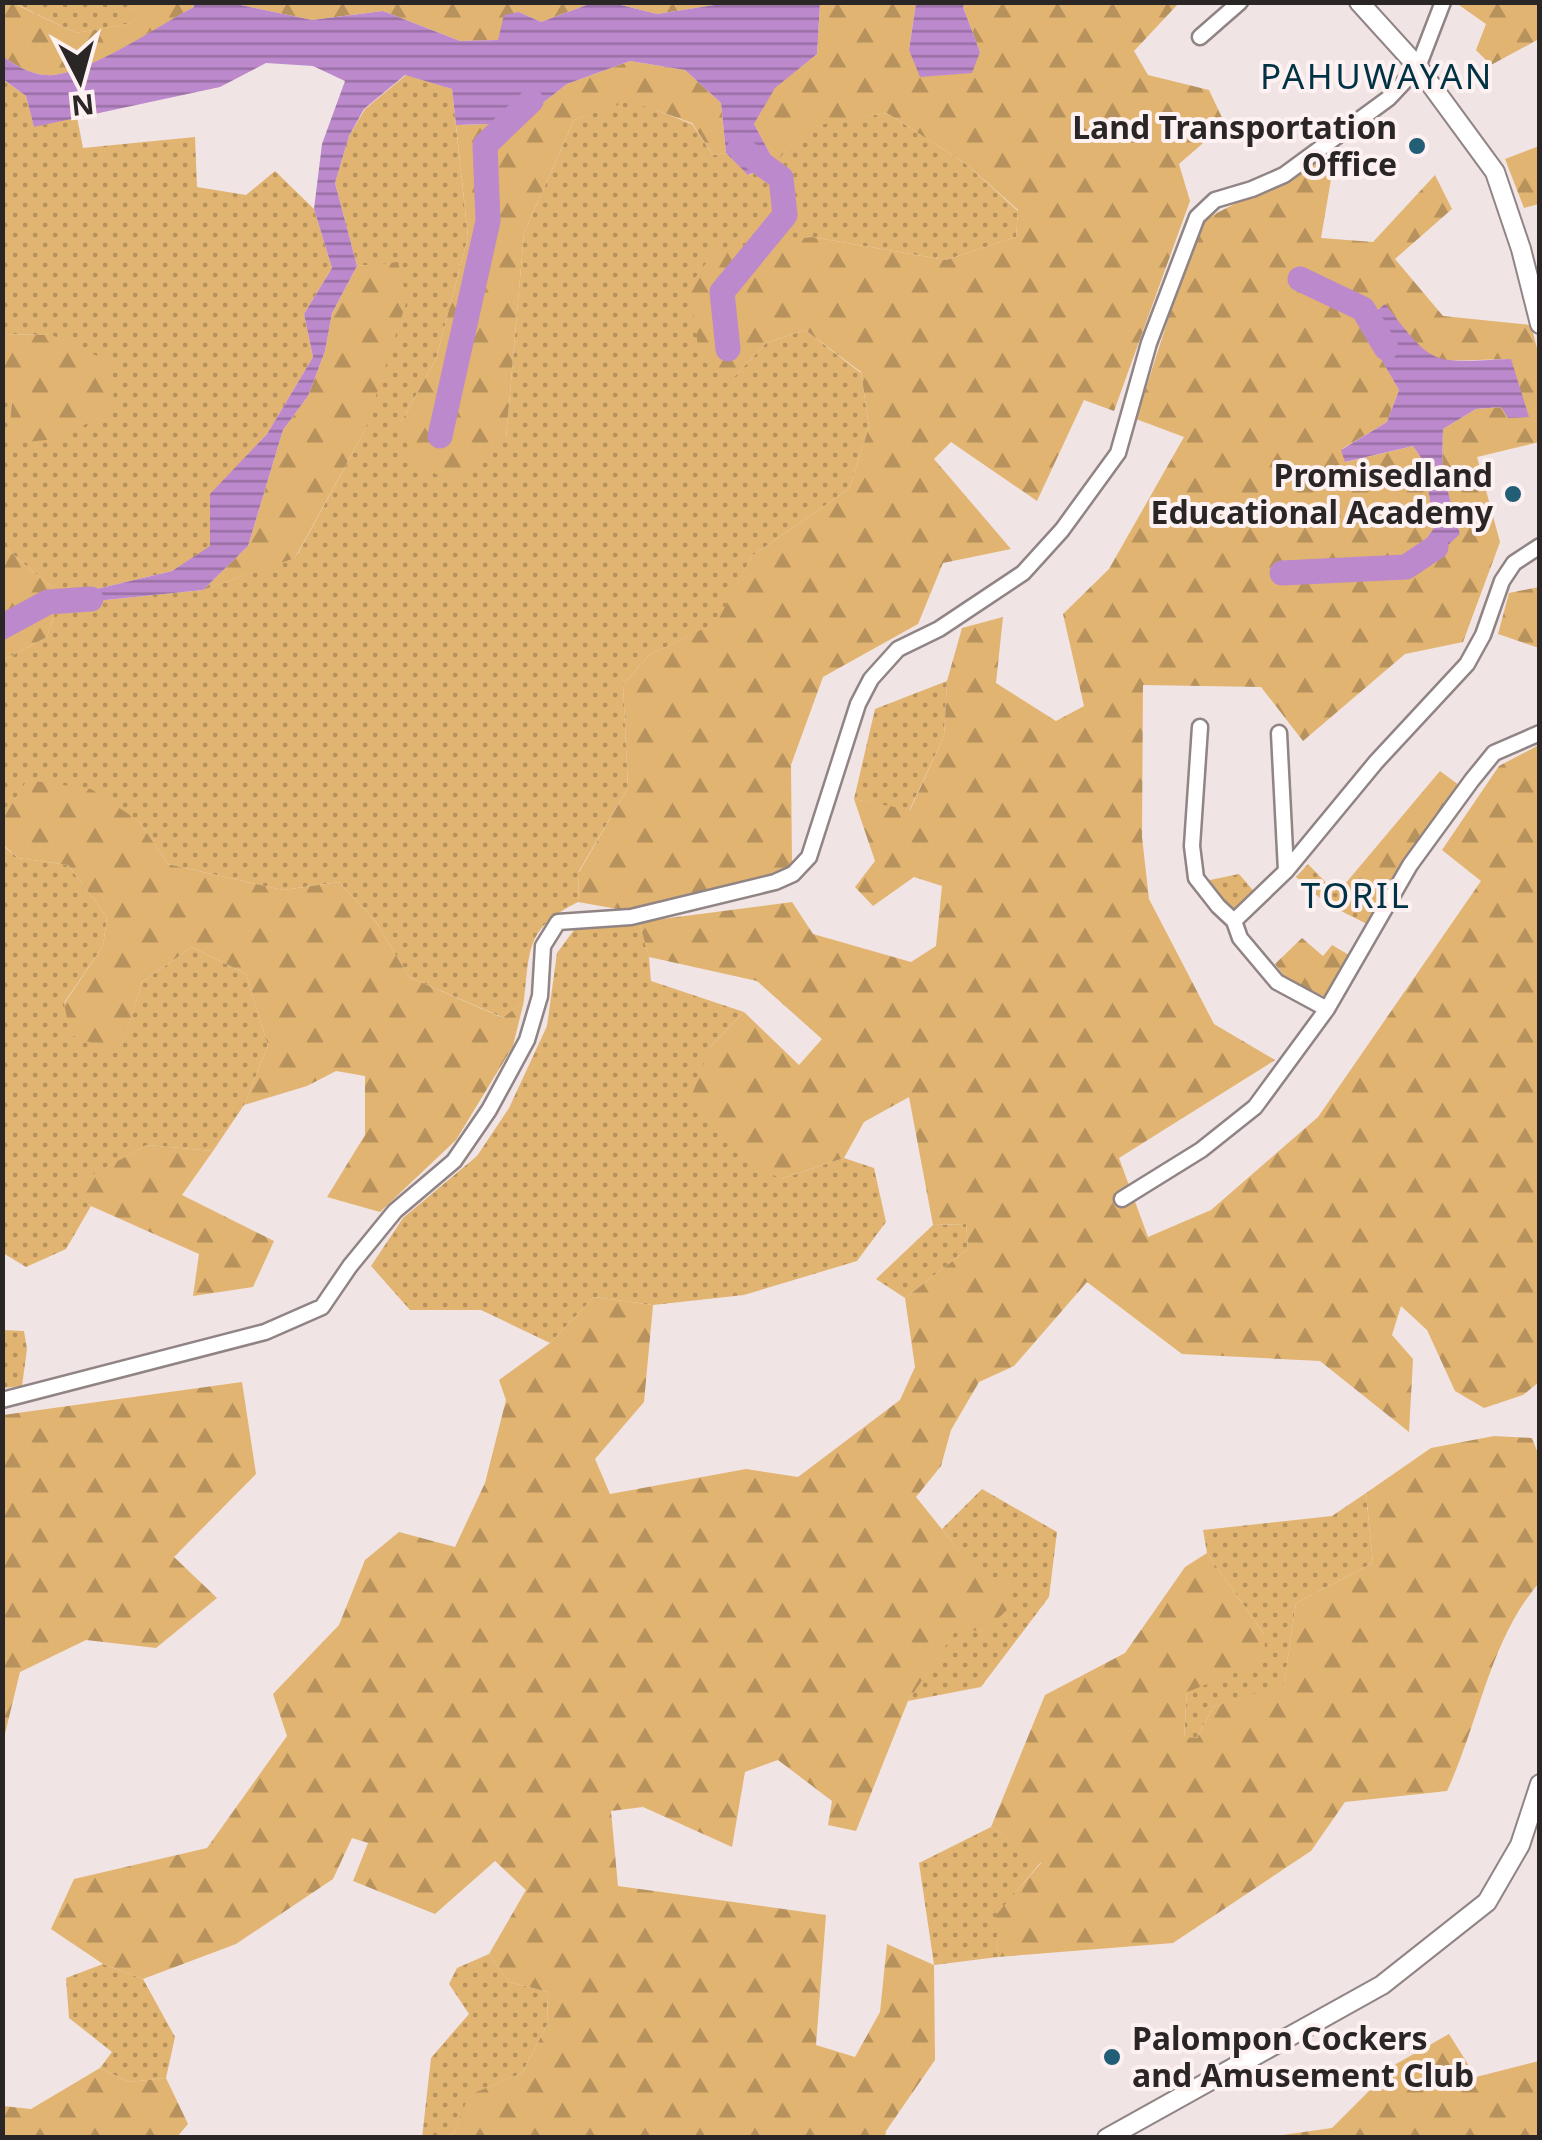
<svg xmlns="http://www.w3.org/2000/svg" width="1542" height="2140" font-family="'Noto Sans',sans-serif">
	<defs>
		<pattern id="grass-dots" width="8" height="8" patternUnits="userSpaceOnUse" patternTransform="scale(2.5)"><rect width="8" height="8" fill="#e2b471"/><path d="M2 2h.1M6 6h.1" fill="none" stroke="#b7925d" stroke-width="1.8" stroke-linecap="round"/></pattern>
		<pattern id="forest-firs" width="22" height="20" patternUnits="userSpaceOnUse" patternTransform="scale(2.5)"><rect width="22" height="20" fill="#e2b471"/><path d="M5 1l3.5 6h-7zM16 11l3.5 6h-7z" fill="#b7925d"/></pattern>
		<pattern id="water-rules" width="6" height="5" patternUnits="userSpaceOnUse" patternTransform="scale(2.5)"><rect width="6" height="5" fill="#bc89cc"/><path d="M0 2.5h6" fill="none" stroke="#9970a5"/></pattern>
	</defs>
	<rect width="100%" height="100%" fill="#f1e4e4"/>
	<path fill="url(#grass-dots)" d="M14 3H136L132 23 76 33Z
		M406 75 452 89 468 237 436 359 401 422 506 439 524 233 574 120 630 100 692 124 713 155 726 153 749 175 775 163 808 126 887 113 966 164 1018 211 1016 237 946 260 812 237 734 377 766 343 805 330 861 373 869 427 849 489 752 556 718 622 649 655 623 685 628 788 579 871 578 902C526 928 530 948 524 1001L504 1018 409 977 376 922 339 882 283 890 168 864 139 821 27 781 3 818V660L47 637 57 605 203 590 296 557 365 430 398 263 357 266 335 183 349 136 365 109Z
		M3 79 26 96 34 126 77 117 83 148 195 137 197 187 246 195 275 171 314 209 332 268 304 314 313 357 267 434 211 494V546L172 571 63 597 3 546 2 395 12 397 10 443 52 335 3 334Z
		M947 681 944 736 909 811 854 799 875 709Z
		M2 845 18 858 68 865 107 917 103 946 64 1003 120 1053 142 982 192 947 246 974 268 1046 244 1105 213 1151 147 1145 73 1186 91 1206 66 1249 26 1267 3 1253Z
		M1308 864 1334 891 1345 884 1379 913 1371 926 1327 904 1296 877Z
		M1239 874 1257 895 1237 913 1228 912 1205 881Z
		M639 922 649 957 651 981 744 1012 710 1047 781 1179 844 1158 874 1168 886 1222 857 1261 744 1295 653 1305 594 1297 550 1343 481 1310H410L371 1266 403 1218 477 1156 509 1108 547 1026 557 953 577 926Z
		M966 1224 968 1249 905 1298 876 1279 933 1225Z
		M3 1330 24 1331 27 1349 22 1386 3 1388Z
		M982 1489 1057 1532 1049 1597 981 1687 908 1701 955 1631 986 1630 1010 1584 974 1570 942 1529Z
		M1366 1493 1373 1563 1296 1603 1284 1685 1213 1707 1197 1738H1184L1187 1692 1264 1634 1207 1553 1203 1530 1332 1516Z
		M991 1827 1041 1862 997 1915 998 1957 934 1965 919 1863Z
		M489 1954 509 1982 548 1992 547 2025 522 2073 470 2095 454 2133 443 2137 422 2138 431 2058 469 2014 449 1984 457 1968Z
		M103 1964 143 1979 175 2037 166 2078 129 2082 100 2068 112 2052 69 2018 66 1978Z"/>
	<path fill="url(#forest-firs)" fill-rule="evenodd" d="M2 3H13L76 33 131 23 136 3H193L194 7C157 27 94 71 53 75 36 77 15 66 3 56Z
		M231 3H592L541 22 519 12 498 40 460 41 383 11 312 20Z
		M613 3H727L657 14Z
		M820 3H916L909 50 980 52 963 7 965 3H1179L1134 51 1148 75 1209 90 1225 124 1179 164 1190 201 1114 411 1084 400 1037 501 951 442 934 459 1011 549 943 563 918 624 823 677 791 765 792 865 734 888 629 911 578 902 579 872 628 788 623 685 649 655 717 622 752 556 849 489 869 427 861 372 805 330 766 343 734 377 700 360 689 286 715 251 812 237 946 260 1016 237 1018 210 966 164 887 113 808 127 775 163 754 124 774 88 817 54Z
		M1456 3H1539V39L1491 65 1476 50 1486 24Z
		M630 61 685 70 721 103 726 153 713 155 692 123 630 101 574 120 524 233 506 439 458 484 412 463 401 422 436 359 468 237 456 125 517 123 567 84Z
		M1539 146V204L1524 208 1505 159Z
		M1336 150 1321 238 1373 242 1435 175 1452 209 1395 259 1443 316 1531 325 1539 356V442L1477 457 1500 542 1463 642 1405 654 1303 741 1261 687 1143 685 1142 837 1149 899 1214 1024 1275 1060 1119 1158 1148 1237 1211 1210 1318 1117 1481 881 1442 850 1499 766 1539 745V1382L1523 1395 1484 1408 1455 1391 1427 1330 1401 1306 1392 1335 1413 1359 1409 1432 1320 1361 1182 1354 1087 1282 1014 1366 979 1382 951 1430 941 1466 916 1497 974 1569 1011 1584 1009 1608 986 1630 955 1632 908 1701 856 1831 828 1825 832 1801 778 1760 745 1772 732 1847 643 1807 611 1811 618 1886 826 1915 816 2045 855 2057 880 2012 887 1944 934 1965 935 2060 886 2131 885 2137H443L454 2133 469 2095 522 2073 547 2025 548 1992 509 1982 489 1954 526 1890 495 1861 435 1914 353 1881 368 1843 352 1838 333 1879 236 1944 143 1979 103 1964 51 1929 74 1879 207 1848 287 1736 273 1694 339 1625 365 1560 399 1532 455 1547 485 1483 506 1400 499 1380 550 1343 594 1297 653 1305 644 1402 595 1459 610 1494 746 1469 798 1477 900 1400 915 1367 905 1298 968 1249 966 1224 933 1225 909 1097 864 1122 844 1158 781 1179 748 1162 689 1103 710 1047 744 1012 799 1065 822 1039 757 981 649 957 639 922 792 902 813 934 911 962 936 946 942 886 914 877 873 906 855 887 875 861 854 799 910 810 944 736 947 681 962 628 1003 617 996 683 1056 721 1084 706 1063 614 1109 569 1184 437 1136 419 1199 223C1244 197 1292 178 1336 150ZM1362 324 1442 361 1511 359 1501 407 1476 409 1443 429 1442 471 1460 534 1384 573 1382 562 1418 550 1434 528 1424 462 1413 446 1346 462 1342 449 1387 422 1399 390Z
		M398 262 407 300 365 430 295 558 203 590 248 546 283 430 308 396 325 351 332 313 357 266Z
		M3 334 52 335 112 363 114 406 64 438 9 444 12 398 3 395Z
		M3 546 63 597 57 605 47 637 3 660Z
		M1539 587V648L1498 634 1509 593Z
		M1440 771 1463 788 1379 913 1345 884Z
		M27 780 91 789 139 821 168 864 283 890 339 882 376 922 409 977 503 1018 524 1001 513 1046 456 1140 380 1212 327 1197 365 1135V1076L336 1071 307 1086 244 1105 268 1046 246 974 192 947 142 982 120 1054 71 1035 64 1004 103 946 107 917 68 865 18 858 3 845V818Z
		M1302 938 1323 956 1332 945 1354 958 1328 998 1288 981 1275 964Z
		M147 1145 213 1151 182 1195 274 1241 253 1287 193 1296 199 1254 91 1206 72 1186Z
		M242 1382 256 1474 174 1557 217 1598 156 1648 86 1640 20 1672 3 1742V1415Z
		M1494 1436 1532 1438 1539 1456V1583C1489 1641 1479 1723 1447 1791L1345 1802 1311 1851 1173 1943 998 1957 996 1915 1041 1863 991 1827 1045 1695 1125 1653 1185 1567 1207 1553 1264 1634 1266 1661 1187 1692 1184 1737 1197 1738 1213 1707 1284 1684 1296 1603 1373 1563 1366 1493 1431 1448Z
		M1449 2034 1476 2077 1539 2061V2137H1269L1332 2128 1396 2064Z
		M100 2068 129 2082 166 2078 188 2124 177 2137H3V2106L31 2109Z"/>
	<path fill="url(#water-rules)" d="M193 3H231L312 20 383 11 460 41 498 40 504 15 519 12 541 22 592 3H613L657 14 727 3H820L817 54 775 88 754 124 775 163 748 175 726 153 721 103 685 70 630 61 567 84 517 123 456 125 452 89 405 75 364 109 349 136 335 183 357 266 332 313 325 351 308 396 283 430 248 546 203 590 57 605 63 597 172 571 210 546V494L267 434 313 357 304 314 332 268 314 209 322 144 345 81 313 66 266 63 220 87 34 127 26 96 3 79V56C15 66 36 77 53 75 93 71 156 27 194 7Z
		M916 3H965L963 7 980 52 972 73 920 77 909 50Z
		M1385 304C1436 369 1430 362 1511 359L1529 417 1508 418 1501 407 1476 409 1443 429 1442 471 1460 534 1435 557 1384 573 1382 562 1418 550 1434 528 1424 462 1413 446 1345 462 1341 450 1387 422 1399 390 1361 324Z"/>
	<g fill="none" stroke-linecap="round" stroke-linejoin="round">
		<path stroke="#bc89cc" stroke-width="25" d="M1300 279 1363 309 1386 348
			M728 349 722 292 785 215 781 178 740 148
			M440 436 488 221 485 145 531 101
			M1282 573 1406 567 1436 547
			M2 627 48 602 91 599"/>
		<g stroke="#908485" stroke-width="19">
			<path id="minor" d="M1200 37 1240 2
				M1200 727 1192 846 1196 878 1218 906 1234 921 1240 938 1277 982 1327 1009
				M1279 733 1286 871
				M1234 921 1286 871 1376 762 1467 664 1483 635 1502 581 1514 563 1540 546
				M1122 1199 1201 1150 1255 1107 1327 1009 1410 865 1472 780 1494 753 1540 733
				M2 1400 265 1332 322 1307 350 1266 395 1211 454 1161 489 1110 527 1040 540 996 543 946 558 922 631 917 775 882 793 874 809 857 858 704 871 679 898 649 939 629 1023 573 1062 530 1118 453 1149 343 1197 217 1215 200 1252 189 1284 175 1389 98 1418 67 1443 2"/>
		</g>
		<g stroke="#908485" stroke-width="22">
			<path id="major" d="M1359 2 1418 67 1495 172 1521 249 1540 324
				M1107 2138 1382 1985 1487 1902 1520 1845 1540 1784"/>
		</g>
		<use href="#minor" stroke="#fff" stroke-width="14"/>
		<use href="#major" stroke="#fff" stroke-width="18"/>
	</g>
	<g fill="#235e77" stroke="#fef1f1" stroke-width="4">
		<circle cx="1417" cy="146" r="10"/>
		<circle cx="1513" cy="494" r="10"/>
		<circle cx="1112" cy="2057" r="10"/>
	</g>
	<g text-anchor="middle" stroke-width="8" stroke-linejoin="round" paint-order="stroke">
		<g font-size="32" font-weight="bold" fill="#2b2626" stroke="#fef1f1" text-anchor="end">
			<text x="1397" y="139">Land Transportation<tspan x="1397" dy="37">Office</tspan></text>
			<text x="1493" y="487">Promisedland<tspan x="1493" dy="37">Educational Academy</tspan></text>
			<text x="1132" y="2050" text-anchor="start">Palompon Cockers<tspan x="1132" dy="37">and Amusement Club</tspan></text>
		</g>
		<g font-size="35" letter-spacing="2.5" fill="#003245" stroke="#fef1f1">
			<text x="1377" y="89">PAHUWAYAN</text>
			<text x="1356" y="908">TORIL</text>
		</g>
	</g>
	<rect width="1542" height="2140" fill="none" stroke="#2b2626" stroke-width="10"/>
	<g transform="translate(80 80) rotate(174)" stroke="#fef1f1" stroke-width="8" paint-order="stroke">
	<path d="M0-8L18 38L0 25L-18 38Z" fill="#2b2626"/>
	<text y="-15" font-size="28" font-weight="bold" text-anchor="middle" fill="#2b2626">N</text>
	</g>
</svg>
